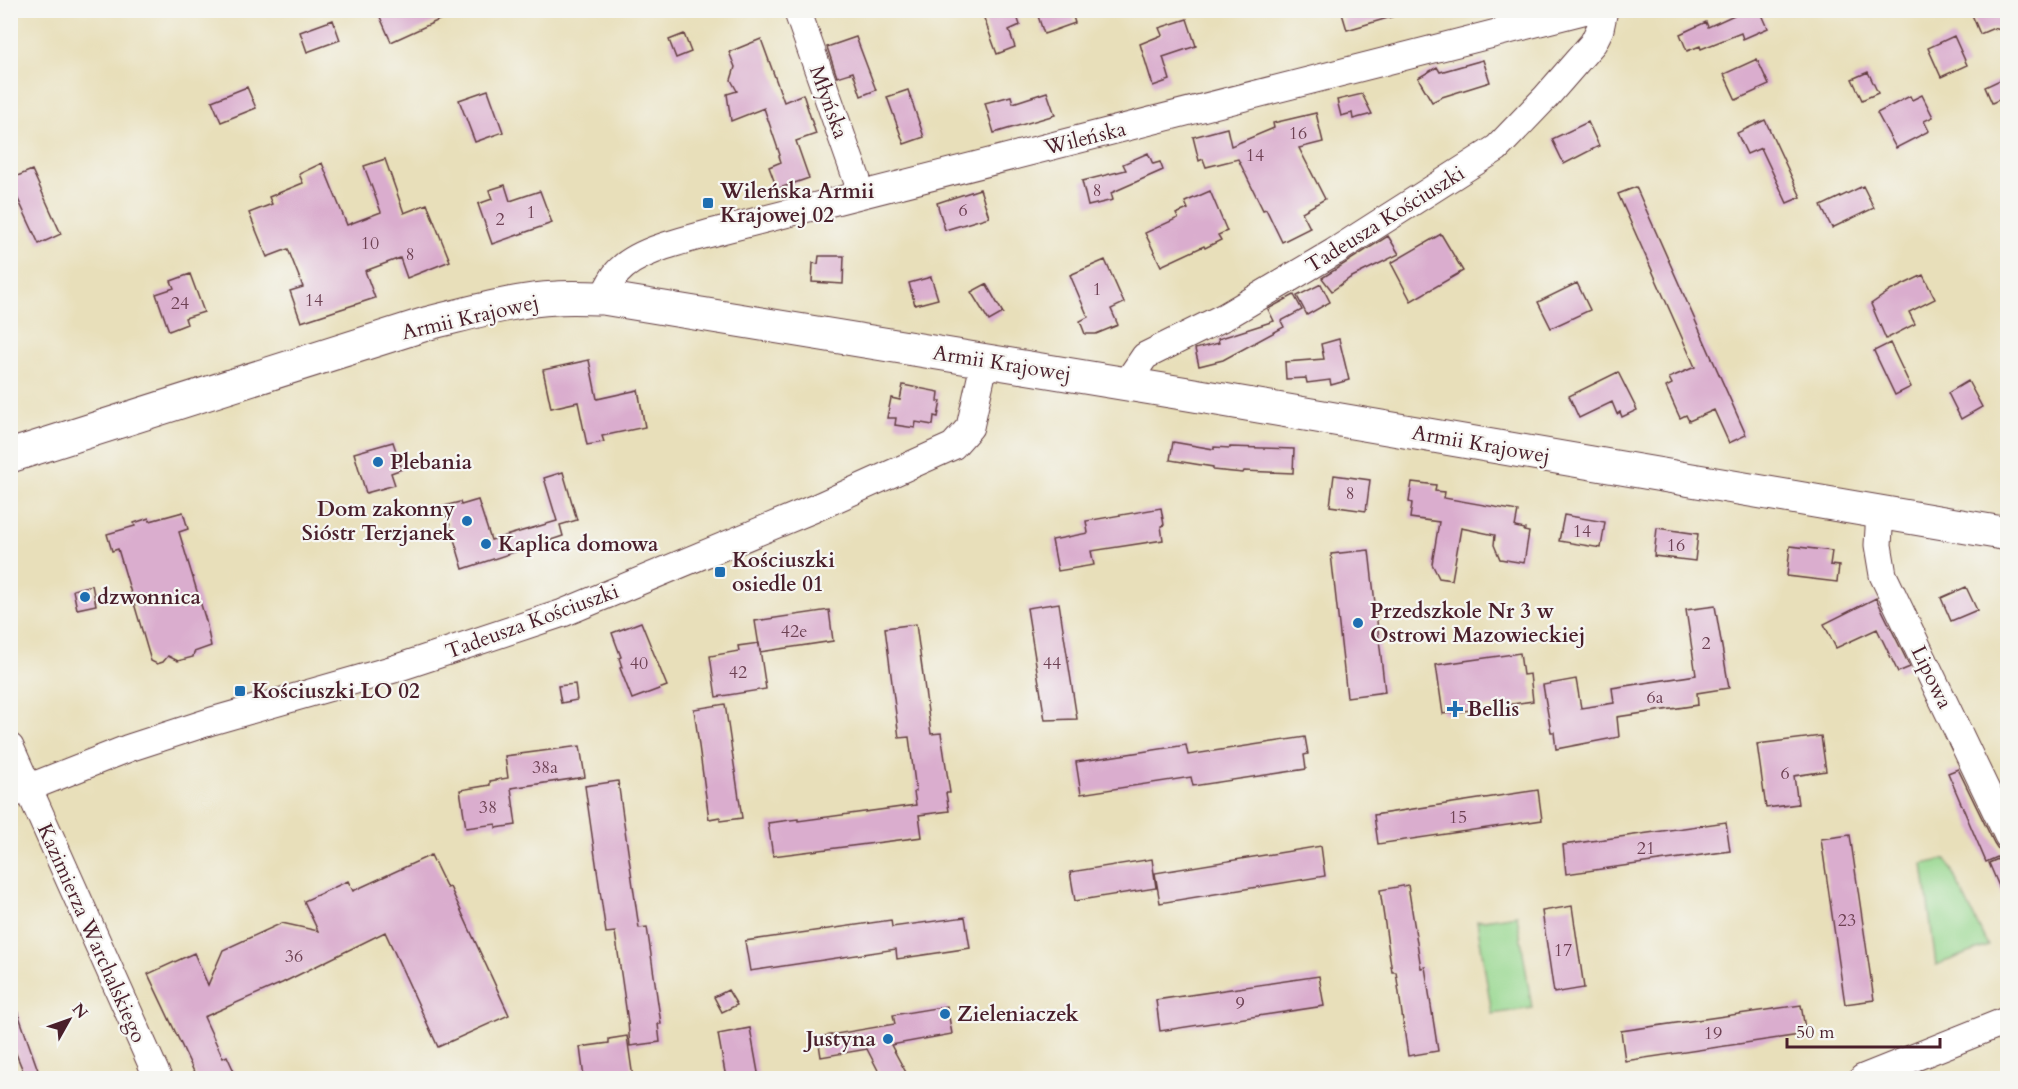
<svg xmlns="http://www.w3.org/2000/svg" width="2018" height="1089" font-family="Cardo,serif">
	<rect width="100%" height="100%" fill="#f6f6f2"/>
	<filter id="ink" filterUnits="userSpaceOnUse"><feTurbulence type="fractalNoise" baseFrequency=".0167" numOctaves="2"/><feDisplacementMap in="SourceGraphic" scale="12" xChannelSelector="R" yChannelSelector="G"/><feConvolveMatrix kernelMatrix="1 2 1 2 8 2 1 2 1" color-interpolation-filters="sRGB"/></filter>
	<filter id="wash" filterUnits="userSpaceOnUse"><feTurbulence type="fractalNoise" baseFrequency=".008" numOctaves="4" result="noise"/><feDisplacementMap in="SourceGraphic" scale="24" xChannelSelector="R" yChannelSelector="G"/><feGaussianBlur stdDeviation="1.35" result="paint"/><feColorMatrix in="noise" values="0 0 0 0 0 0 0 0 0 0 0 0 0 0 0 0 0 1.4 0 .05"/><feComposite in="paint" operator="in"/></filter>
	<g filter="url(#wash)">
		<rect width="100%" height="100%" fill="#e8dfba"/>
		<path fill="#96d78e" stroke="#707b5c" stroke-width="1.5" d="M1946 859 1988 946 1936 965 1923 864Z
			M1517 915 1532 1008 1492 1014 1477 921Z"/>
		<g id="blocks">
			<path fill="#daadce" d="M377 10H461L391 42Z
				M981 10H1015L1020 25 1009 30 1015 47 997 54Z
				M1052 10H1071L1075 23 1044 34 1038 16Z
				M1341 10H1397L1398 15 1347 30Z
				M1745 10H1760L1768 28 1743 39 1741 33 1701 49 1700 46 1687 51 1680 34 1706 22 1708 27Z
				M1970 10H2007V27L2000 30 1994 28 1980 34Z
				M1187 19 1196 46 1163 57 1170 80 1153 86 1140 44 1162 35 1159 28Z
				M333 20 340 40 307 52 300 32Z
				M684 34 691 52 676 58 669 40Z
				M1954 36 1967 65 1941 77 1928 48Z
				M856 37 876 90 861 96 853 72 837 77 827 47Z
				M761 39 784 102 803 94 816 134 796 141 809 178 777 189 769 167 781 162 779 156 780 155 764 108 731 121 727 94 737 91 731 80 735 67 729 52Z
				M1757 59 1769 85 1736 100 1724 74Z
				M1483 60 1490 82 1442 97 1432 102 1418 78 1437 67 1440 72Z
				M1868 72 1878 93 1862 100 1852 79Z
				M2002 79 2007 90V96L1992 103 1985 87Z
				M247 87 256 108 221 122 212 101Z
				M488 90 503 132 475 142 459 100Z
				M908 90 924 137 904 144 887 97Z
				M1047 92 1055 115 994 133 985 103 1011 96 1013 103Z
				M1362 94 1372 114 1353 119 1352 113 1341 116 1337 100Z
				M1922 95 1933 117 1924 121 1929 131 1896 148 1877 113 1910 96 1912 100Z
				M1316 113 1323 142 1299 148 1325 199 1302 212 1310 228 1282 242 1266 209 1263 210 1238 159 1206 167 1203 159 1199 161 1193 137 1227 128 1231 146 1274 128 1273 123Z
				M1765 120 1801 197 1787 203 1761 148 1747 154 1737 133Z
				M1588 122 1599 146 1564 164 1552 139Z
				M1148 153 1153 164 1160 162 1163 170 1111 193 1113 200 1088 206 1082 181 1126 170 1123 164Z
				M385 159 404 213 427 204 450 261 407 278 400 258 365 271 375 298 301 322 290 291 303 287 288 249 267 257 249 213 272 204 269 197 303 183 299 174 322 163 347 225 381 212 364 166Z
				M32 170 61 234 39 244 10 182V179Z
				M505 185 510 201 540 191 552 223 492 244 478 204 492 199 489 190Z
				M1863 186 1874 208 1832 228 1821 206Z
				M1636 187 1746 435 1729 443 1714 410 1689 421 1686 415 1680 418 1666 387 1672 384 1669 378 1695 367 1618 194Z
				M980 189 989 217 945 230 937 203Z
				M1210 191 1227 231 1218 235 1221 240 1205 248 1204 246 1161 266 1145 233 1178 218 1176 214 1188 209 1185 202Z
				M1441 234 1463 271 1411 301 1391 263Z
				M1388 236 1399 254 1350 278 1332 291 1322 278Z
				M819 256H844L843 284 812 282 813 263 818 264Z
				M1105 260 1124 303 1111 309 1118 325 1096 334H1085L1080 321 1088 317 1070 275Z
				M190 274 204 312 185 318 187 324 169 331 156 294 174 288 171 281Z
				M1923 275 1935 299 1909 312 1915 324 1886 339 1871 304 1890 291Z
				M931 277 938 299 915 305 909 283Z
				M1577 283 1590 310 1551 328 1538 302Z
				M986 284 1003 313 989 321 971 292Z
				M1321 284 1330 302 1307 315 1297 296Z
				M1294 295 1302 310 1281 321 1284 327 1223 360 1199 366 1195 349 1219 343 1218 339 1274 321 1268 309Z
				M1339 339 1349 380 1331 385 1330 380 1307 383 1306 378 1286 379 1285 362 1324 359 1321 344Z
				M1890 343 1911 387 1895 395 1874 351Z
				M589 360 597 399 638 390 645 427 602 436 604 442 587 445 578 402 551 408 543 370Z
				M1618 372 1637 410 1622 417 1620 412 1617 414 1612 402 1579 418 1569 396Z
				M1968 381 1982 407 1961 419 1948 393Z
				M903 385 939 392 938 401H941L938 417 934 416 933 425 916 422 915 428 895 425 896 418H887L891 398 900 400Z
				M393 442 402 469 391 473 395 485 366 493 354 453Z
				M1173 442 1214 449V447L1230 448V447L1294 449 1293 473 1244 471 1243 473 1213 470V467L1170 460Z
				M563 472 577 520 560 525 563 536 463 569 444 506 460 502 461 505 478 500 491 540 557 521 544 478Z
				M1334 475 1370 480 1366 511 1330 506Z
				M1412 482 1436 485 1435 491 1445 492 1444 498 1518 511 1515 527 1525 529 1524 531 1529 532 1524 563 1500 559 1494 545 1495 535 1461 528 1452 580 1439 578 1432 564 1439 522 1410 518 1412 503 1409 502Z
				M1161 508 1164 525 1161 526 1163 540 1091 551 1094 565 1058 571 1052 540 1088 533 1086 521Z
				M183 512 188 529 179 532 206 621 211 646 194 652 193 657 178 661 168 656 163 662 157 664 151 661 118 549 112 551 107 534 135 526 134 523 149 518 150 521Z
				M1564 515 1605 522 1601 548 1559 541Z
				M1657 528 1698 534 1695 561 1654 556Z
				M1790 546 1832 551 1830 565 1839 566 1837 582 1787 576Z
				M1369 550 1385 692 1347 697 1331 554Z
				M92 585 96 605 77 609 73 590Z
				M1966 587 1977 610 1951 621 1941 598Z
				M1876 598 1910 667 1898 672 1877 629 1836 648 1824 624Z
				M1059 603 1077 719 1045 720 1027 608Z
				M1715 606 1729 688 1697 693 1698 705 1617 717 1619 737 1556 749 1554 732H1551L1543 685 1576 679 1581 708 1614 703 1612 688 1696 675 1686 610Z
				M829 610 833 641 760 652 755 621Z
				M641 622 667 686 632 699 620 668 622 667 619 658 621 657 612 633Z
				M916 624 931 734 941 733 950 793H946L949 811 919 815 922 837 773 856 768 823 798 819V821L916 805 914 792 916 791 909 737 899 738 885 628Z
				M759 643 766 689 716 697 710 656 739 651 738 646Z
				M1520 653 1523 675 1530 674 1533 701 1443 714 1436 665Z
				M575 684 577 700 561 703 558 686Z
				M725 704 742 818 720 821V817L709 819 694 709Z
				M1821 736 1826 771 1794 776 1798 804 1766 808 1757 744Z
				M1305 737 1308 754 1304 755 1306 769 1193 786 1191 777 1081 794 1076 762 1186 745 1188 755Z
				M580 746 585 777 511 788 516 825 496 828V824L466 828 460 790 490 785V781L508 778 505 756Z
				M1958 769 1994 843 2002 855 1986 862 1948 773Z
				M618 781 639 928 647 927 661 1024H658L660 1042 630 1046 628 1022 615 932 606 933 585 786Z
				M1538 790 1542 820 1378 844 1374 815Z
				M1726 822 1730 851 1566 874 1563 845Z
				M1850 835 1874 1000 1845 1004 1821 839Z
				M1321 846 1325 876 1160 903 1155 873Z
				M431 855 447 888 450 887 509 1015 438 1047 385 932 282 983 204 1017 223 1058 227 1056 237 1078H197L148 974 194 953 208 985 223 950 282 923 318 931 304 901 348 881 353 891Z
				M2007 855V905L1989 863Z
				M1152 859 1156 888 1075 901 1070 872Z
				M1408 885 1421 968 1425 967 1438 1051 1408 1056 1396 972H1392L1380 890Z
				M1572 906 1584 988 1554 993 1542 911Z
				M965 917 970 948 897 959 896 949 750 971 745 941 891 920 892 927Z
				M1319 976 1324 1006 1160 1031 1156 1000Z
				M728 990 737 1005 722 1012 714 997Z
				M10 999H13L39 1073 26 1078 10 1039Z
				M1801 1005 1806 1034 1625 1061 1621 1031Z
				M947 1006 952 1034 891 1045 909 1078H882L867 1049 821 1057 818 1037 895 1024 893 1015Z
				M750 1028 759 1078H726L718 1034Z
				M627 1036 633 1078H584L580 1047 609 1043V1039Z"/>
		</g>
	</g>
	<g filter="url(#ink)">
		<use href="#blocks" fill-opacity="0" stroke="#623c40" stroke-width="1.5"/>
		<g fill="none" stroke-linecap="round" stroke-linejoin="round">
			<g stroke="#623c40" stroke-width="29">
				<path id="minor" d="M797 10 862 194
					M603 298C607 290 611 280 617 273 637 249 691 239 722 230L1587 10
					M1126 384 1145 356 1226 316 1334 252 1497 148 1546 97 1593 43 1600 29 1604 10
					M1880 513 1878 545 1883 575 2008 836
					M10 747 158 1078
					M10 795 129 748 212 721 394 669 563 613 813 509 953 446 970 427 985 360
					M1863 1078 2008 1020"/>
			</g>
			<g stroke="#623c40" stroke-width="35">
				<path id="major" d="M10 456 429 323C471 313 513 300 557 298 572 297 588 298 603 298L1188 394 2008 534"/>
			</g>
			<use href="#minor" stroke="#fff" stroke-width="27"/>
			<use href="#major" stroke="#fff" stroke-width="33"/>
		</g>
	</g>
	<g fill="#1f6fb2" stroke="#f6f6f2" stroke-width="2">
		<rect x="702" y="197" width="12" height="12" rx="3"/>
		<circle cx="378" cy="462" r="6"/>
		<circle cx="467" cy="521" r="6"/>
		<circle cx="486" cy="544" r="6"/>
		<rect x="714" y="566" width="12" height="12" rx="3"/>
		<circle cx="85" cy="597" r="6"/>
		<circle cx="1358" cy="623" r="6"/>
		<rect x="234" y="685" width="12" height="12" rx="3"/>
		<path d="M1452 700h6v6h6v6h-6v6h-6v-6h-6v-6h6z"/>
		<circle cx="945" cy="1014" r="6"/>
		<circle cx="888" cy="1039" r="6"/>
	</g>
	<g text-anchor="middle" stroke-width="4.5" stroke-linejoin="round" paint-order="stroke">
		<g font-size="18" fill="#6e4254">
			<text x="1298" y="139">16</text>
			<text x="1255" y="161">14</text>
			<text x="1097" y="196">8</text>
			<text x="963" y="216">6</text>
			<text x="531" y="218">1</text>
			<text x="500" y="225">2</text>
			<text x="370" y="249">10</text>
			<text x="410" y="260">8</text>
			<text x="1097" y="295">1</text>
			<text x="314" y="306">14</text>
			<text x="180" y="309">24</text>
			<text x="1350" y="499">8</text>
			<text x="1582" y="537">14</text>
			<text x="1676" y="551">16</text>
			<text x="794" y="637">42e</text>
			<text x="1706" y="649">2</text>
			<text x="639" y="669">40</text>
			<text x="1052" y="669">44</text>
			<text x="738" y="678">42</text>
			<text x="1655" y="703">6a</text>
			<text x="545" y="773">38a</text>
			<text x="1785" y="779">6</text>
			<text x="488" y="813">38</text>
			<text x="1458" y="823">15</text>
			<text x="1646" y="854">21</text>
			<text x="1847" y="926">23</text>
			<text x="1563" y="956">17</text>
			<text x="294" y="962">36</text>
			<text x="1240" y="1009">9</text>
			<text x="1713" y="1039">19</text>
		</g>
		<g font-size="21" fill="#4a1f2b" stroke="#f6f6f2">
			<text transform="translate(829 102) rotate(70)" y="7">Młyńska</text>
			<text transform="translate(1085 138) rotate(-14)" y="7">Wileńska</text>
			<text transform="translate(1385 219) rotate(-32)" y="7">Tadeusza Kościuszki</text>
			<text transform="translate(470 317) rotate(-13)" y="7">Armii Krajowej</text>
			<text transform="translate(1002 363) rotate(9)" y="7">Armii Krajowej</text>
			<text transform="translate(1481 444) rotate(10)" y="7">Armii Krajowej</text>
			<text transform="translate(532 621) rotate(-20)" y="7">Tadeusza Kościuszki</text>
			<text transform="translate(1932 677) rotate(64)" y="7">Lipowa</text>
			<text transform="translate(92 933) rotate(66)" y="7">Kazimierza Warchalskiego</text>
		</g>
		<g font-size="21" font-weight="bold" fill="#4a1f2b" stroke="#f6f6f2" text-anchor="start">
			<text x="720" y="198">Wileńska Armii<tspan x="720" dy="24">Krajowej 02</tspan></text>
			<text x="390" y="469">Plebania</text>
			<text x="455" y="516" text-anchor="end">Dom zakonny<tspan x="455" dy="24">Sióstr Terzjanek</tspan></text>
			<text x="498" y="551">Kaplica domowa</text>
			<text x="732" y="567">Kościuszki<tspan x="732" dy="24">osiedle 01</tspan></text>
			<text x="97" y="604">dzwonnica</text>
			<text x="1370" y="618">Przedszkole Nr 3 w<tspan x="1370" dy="24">Ostrowi Mazowieckiej</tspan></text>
			<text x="252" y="698">Kościuszki LO 02</text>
			<text x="1467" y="716">Bellis</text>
			<text x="957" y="1021">Zieleniaczek</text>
			<text x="876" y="1046" text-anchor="end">Justyna</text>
		</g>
	</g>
	<rect width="2018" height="1089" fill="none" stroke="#f6f6f2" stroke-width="36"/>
	<g transform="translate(69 1020) rotate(50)" stroke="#f6f6f2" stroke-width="4.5" paint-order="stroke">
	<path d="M0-4.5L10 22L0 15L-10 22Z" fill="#4a1f2b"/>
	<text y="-9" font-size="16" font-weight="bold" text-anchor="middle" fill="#4a1f2b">N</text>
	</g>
	<path d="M1787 1038v9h153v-9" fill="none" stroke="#4a1f2b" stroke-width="3"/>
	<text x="1796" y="1038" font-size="18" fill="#4a1f2b" stroke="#f6f6f2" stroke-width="4.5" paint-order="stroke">50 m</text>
</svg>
